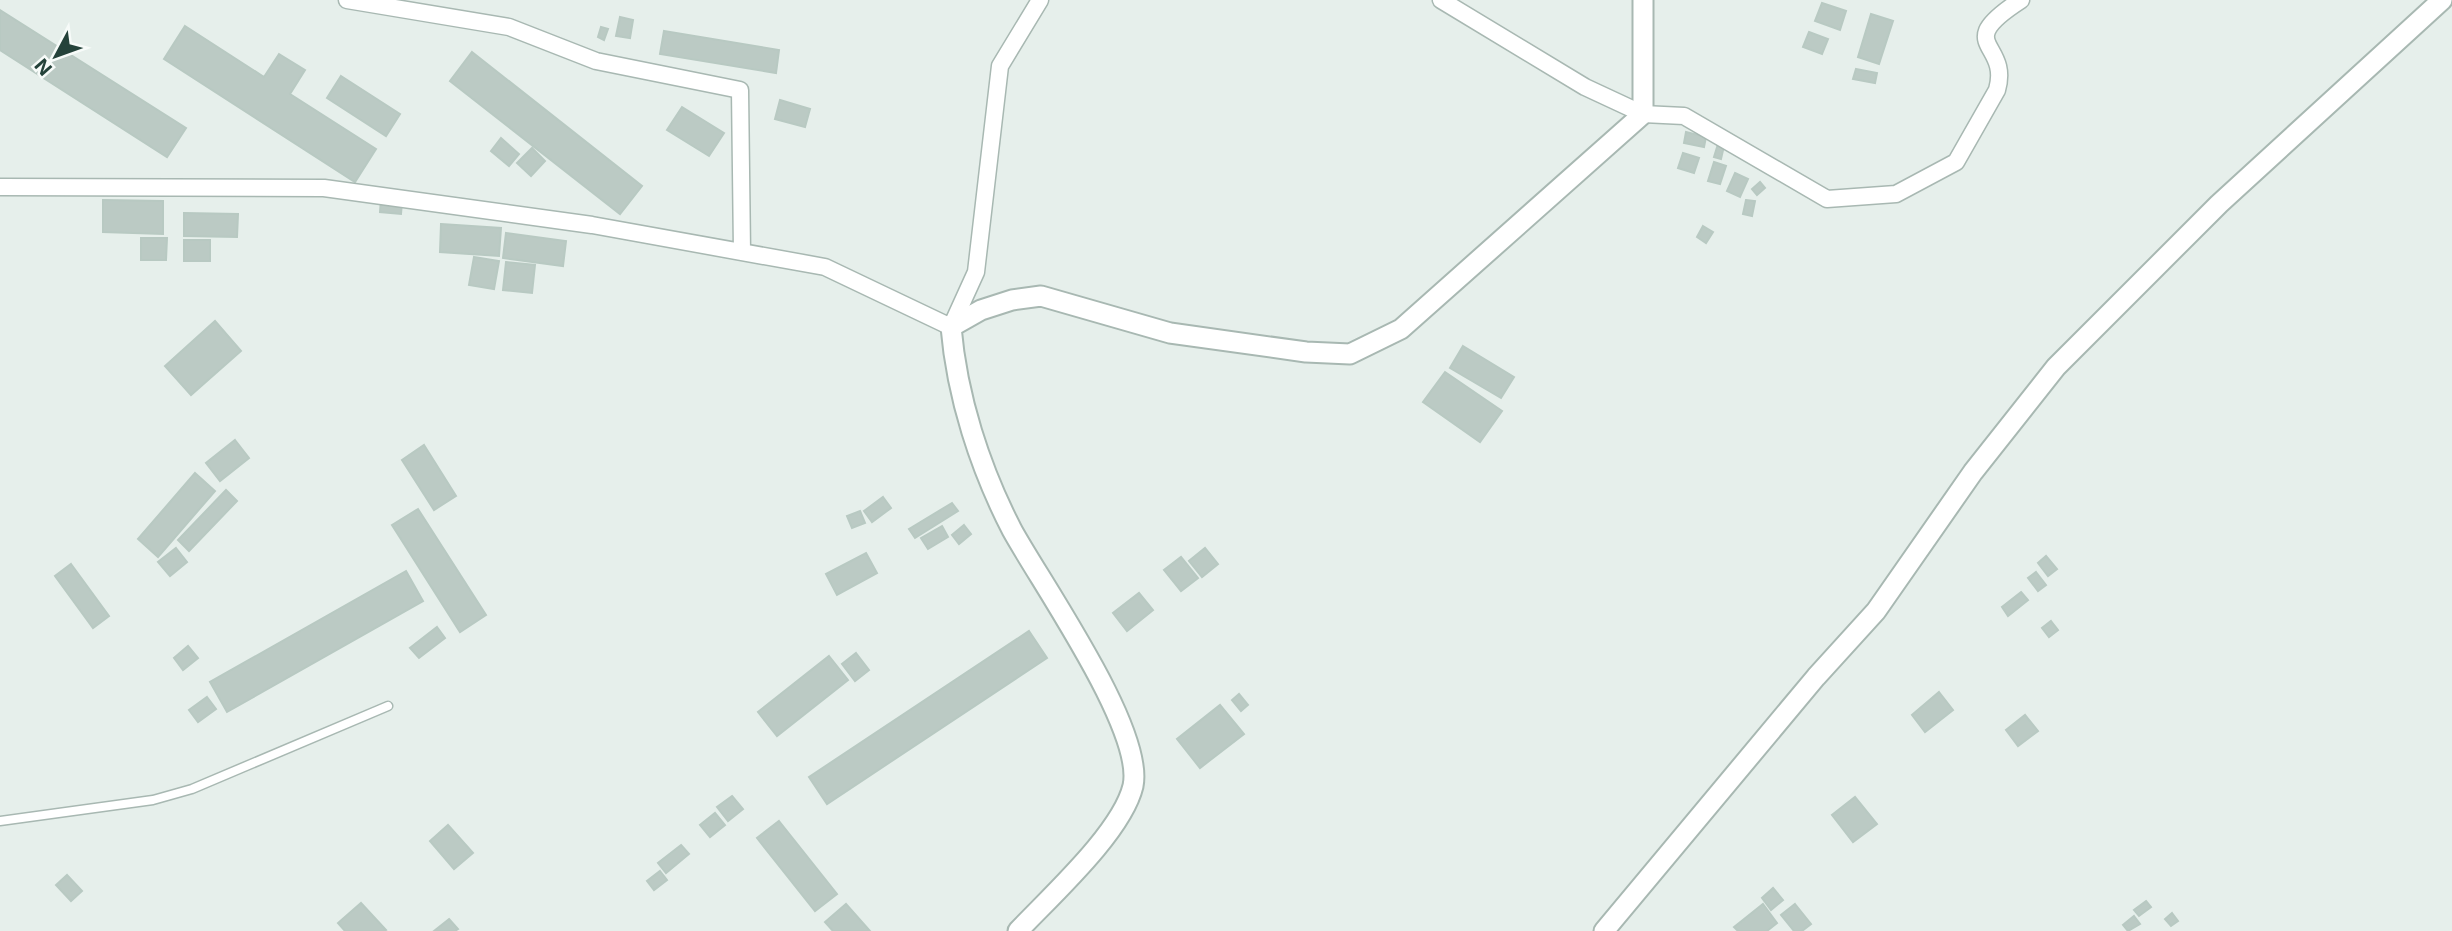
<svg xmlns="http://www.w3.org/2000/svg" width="2452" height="931" font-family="Inter,sans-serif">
	<rect width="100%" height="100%" fill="#e6efeb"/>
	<path fill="#bbcac4" stroke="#b8c9c2" stroke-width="2" d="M1822 3 1846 11 1840 30 1815 21Z
		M0 10 186 128 167 157 0 50Z
		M1871 14 1893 21 1879 64 1858 57Z
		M620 17 633 20 630 38 616 36Z
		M185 26 264 77 279 54 305 70 290 94 376 149 355 182 164 59Z
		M601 27 608 29 604 40 598 37Z
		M664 31 779 50 776 73 660 54Z
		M1809 32 1828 39 1822 54 1803 47Z
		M472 52 642 186 620 214 450 81Z
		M1856 69 1877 73 1875 83 1853 79Z
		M341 76 400 114 386 136 327 98Z
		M780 100 810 109 805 127 775 119Z
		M682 107 724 133 709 156 667 130Z
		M1686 132 1706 137 1704 147 1684 143Z
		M501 138 519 154 509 166 491 151Z
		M1718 144 1724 146 1721 159 1714 157Z
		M532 148 545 161 531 176 517 163Z
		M1683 153 1699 158 1694 173 1678 168Z
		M1714 162 1726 166 1720 184 1708 181Z
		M1735 173 1748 179 1740 197 1727 191Z
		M1760 182 1765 188 1757 195 1752 189Z
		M381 199 402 202 401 214 380 212Z
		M103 200 163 201V234L103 232Z
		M1746 200 1755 201 1752 216 1743 214Z
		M184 213 238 214 237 237 184 236Z
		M441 224 501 228 499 256 440 252Z
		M1703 226 1713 232 1706 243 1697 237Z
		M506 233 566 241 563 266 503 258Z
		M141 238H167L166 260H141Z
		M184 240H210V261H184Z
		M474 257 499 261 494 289 469 285Z
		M506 262 535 265 532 293 503 290Z
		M215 321 241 351 191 395 165 366Z
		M1463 346 1514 377 1501 398 1450 368Z
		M1445 372 1502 411 1480 442 1423 402Z
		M235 440 249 458 220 481 206 463Z
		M424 445 456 496 434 510 402 460Z
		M195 473 215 491 158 557 138 539Z
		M226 490 237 501 189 551 178 540Z
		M883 497 891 508 872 522 864 511Z
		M952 503 958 511 915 538 909 529Z
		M418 509 486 615 460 632 392 525Z
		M860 511 865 523 852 528 847 516Z
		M964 525 971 534 959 544 952 535Z
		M942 526 948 537 928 549 921 538Z
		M176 548 187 562 170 576 158 562Z
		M1205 548 1218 564 1202 577 1189 561Z
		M866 553 877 573 837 595 826 574Z
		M2046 556 2057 569 2048 576 2038 563Z
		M1181 557 1198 578 1181 591 1164 570Z
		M71 564 109 616 93 628 55 576Z
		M406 571 423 601 227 712 210 682Z
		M2036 572 2046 585 2038 591 2028 578Z
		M2021 592 2028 600 2008 616 2002 607Z
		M1139 593 1153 610 1127 631 1113 613Z
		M2051 621 2058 630 2049 637 2042 628Z
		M437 627 445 638 419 658 410 648Z
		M1029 631 1047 658 827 804 809 777Z
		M188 646 198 658 183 670 174 658Z
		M856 653 869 670 855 681 842 664Z
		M829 656 848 680 777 736 758 712Z
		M1939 692 1953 710 1925 732 1912 715Z
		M1239 694 1248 705 1241 711 1232 700Z
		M207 697 216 709 198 722 189 710Z
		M1220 705 1244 734 1200 768 1177 739Z
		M2025 715 2038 731 2018 746 2006 730Z
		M732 796 743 809 728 821 717 807Z
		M1855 797 1877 824 1853 842 1832 815Z
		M715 813 725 825 710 837 700 825Z
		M779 821 837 894 815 911 757 838Z
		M448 825 473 853 454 869 430 841Z
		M681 845 689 854 666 873 658 863Z
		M660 871 667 880 654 890 647 881Z
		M67 875 82 891 71 901 56 885Z
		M1773 888 1783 900 1771 910 1762 898Z
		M2146 901 2151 907 2139 916 2134 910Z
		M361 903 386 930 384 931H345L338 923Z
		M846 904 870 931H833L825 922Z
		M1763 904 1777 923 1767 931H1738L1734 927Z
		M1795 904 1811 924 1802 931H1794L1781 915Z
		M2172 913 2178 921 2171 926 2165 919Z
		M2134 916 2140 924 2128 931 2123 925Z
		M449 919 458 929 455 931H434Z"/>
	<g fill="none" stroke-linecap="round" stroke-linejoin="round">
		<g stroke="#a8b8b2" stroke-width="11">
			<path id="service" d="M0 821 153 800 192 789 388 706"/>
		</g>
		<g stroke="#a8b8b2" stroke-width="19">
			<path id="minor" d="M347 0 509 27 596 61 740 90 742 252
				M1441 0 1585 87 1643 114 1684 116 1827 199 1896 194 1956 162 1997 90C2011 41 1950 46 2021 0
				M0 187 324 188 592 225 825 267 951 327 976 272 1000 66 1040 0"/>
		</g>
		<g stroke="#a8b8b2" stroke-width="23">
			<path id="tertiary" d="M1018 931C1051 896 1122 832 1133 786 1145 730 1041 583 1012 530 980 468 957 397 951 327L981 310 1012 300 1041 296 1170 333 1306 352 1350 354 1401 329 1643 114V0
				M1604 931 1816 677 1876 611 1973 472 2056 367 2219 204 2442 0"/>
		</g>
		<use href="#service" stroke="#fff" stroke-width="8"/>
		<use href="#minor" stroke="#fff" stroke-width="16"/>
		<use href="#tertiary" stroke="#fff" stroke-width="19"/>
	</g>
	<g transform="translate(56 56) rotate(229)" stroke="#f7fbf9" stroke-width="5" paint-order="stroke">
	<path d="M0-5L12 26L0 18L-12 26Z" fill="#24423a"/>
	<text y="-10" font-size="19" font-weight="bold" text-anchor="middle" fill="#24423a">N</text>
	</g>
</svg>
